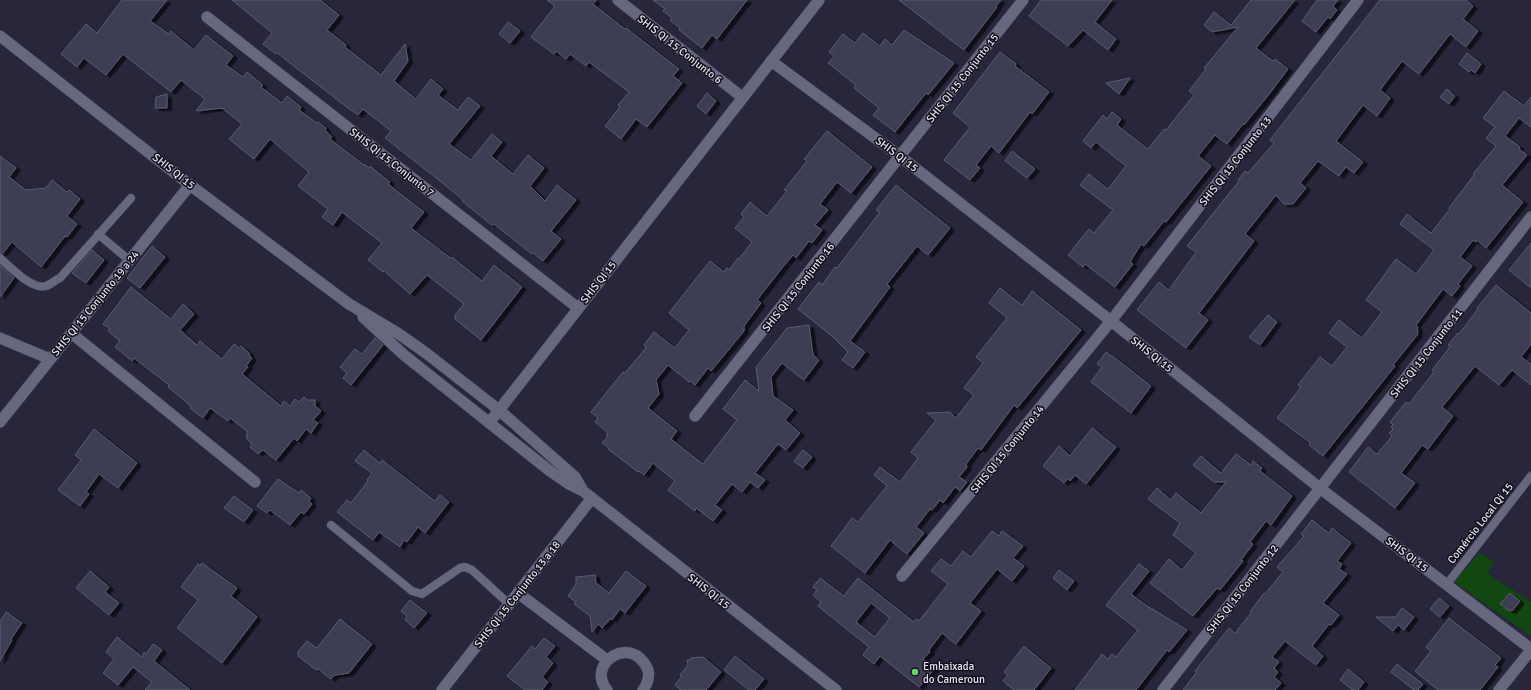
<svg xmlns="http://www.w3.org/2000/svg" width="1531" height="690" font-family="Signika,sans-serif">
	<defs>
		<filter id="shadow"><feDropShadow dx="4.5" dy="2.5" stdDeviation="0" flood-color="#0009"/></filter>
	</defs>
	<rect width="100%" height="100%" fill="#27263b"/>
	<path fill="#114810" d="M1480 552 1494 562 1487 573 1531 602V636L1454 582Z"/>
	<path fill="#3d3c53" stroke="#5b5a72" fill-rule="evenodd" filter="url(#shadow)" d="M122 0H167L150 21 169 34 171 31 194 50 206 35 233 56 226 65 243 77 247 72 263 85 261 87 282 103 287 96 301 107 299 110 317 123 318 122 326 128 325 130 332 137 330 139 364 165V164L369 168 370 166 390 182 388 184 424 212 411 228 449 257 451 258 452 257 482 281 494 265 522 287 481 340 455 319V315L464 304 427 275 410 294 384 271 383 272 368 260 382 243 342 212 333 225 322 217 328 209 298 186 309 172 270 139 254 159 229 139 242 124 222 108 196 111 205 99 181 80 171 92 123 54 106 75 84 58 77 67 61 54 86 24 97 33Z
		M232 0H320L339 15 327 30 346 45 345 47 381 75 405 44 408 61 394 81 416 99 431 79 443 89 438 95 458 110 468 97 480 106 449 144 471 160 492 134 502 142 491 156 513 174 528 155 544 168 530 186 545 201 557 185 576 200 551 231 561 239 543 261 533 253 532 254 494 224 492 225 462 201 463 200 445 185 385 138 391 131 363 109 358 115 348 108 277 53 276 54 263 44 272 33Z
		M547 0H596L593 4 625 29 626 28 679 69 673 76 682 83 647 127 636 119 621 139 605 126 620 107 618 105 629 92 589 62 586 66 570 54 566 59 556 51 554 54 531 37 555 6Z
		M653 0H747L717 39 712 35 702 48 679 30 680 28 670 20 672 18 663 11 665 9Z
		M899 0H1001L996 6 997 7 964 50Z
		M1041 0H1112L1095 22 1116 39 1108 50 1083 30 1068 46 1029 16Z
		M1251 0H1295L1256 48 1273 61 1275 59 1288 69 1270 93 1244 125 1243 124 1227 144 1215 135 1198 156 1211 166 1166 222 1164 221 1144 246 1141 244 1130 262 1133 264 1115 287 1085 264 1083 267 1068 255 1089 229 1094 233 1113 210 1080 185 1089 174 1108 189 1126 166 1096 142 1091 148 1083 141 1103 115 1107 119 1112 112 1121 119 1117 125 1148 149 1164 129 1166 130 1194 95 1189 91 1206 69 1204 68 1238 27 1212 32 1204 25 1214 12 1231 25Z
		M1317 0H1338L1333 6 1337 10 1330 19 1328 17 1316 32 1302 21Z
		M1380 0H1466L1473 6 1463 19 1478 31 1466 47 1450 34 1419 74 1402 61 1380 90 1390 98 1377 116 1363 105 1336 141 1363 162 1354 173 1346 167 1339 176 1318 161 1300 183 1306 188 1293 204H1284L1276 195 1245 234 1254 241 1199 313 1208 320 1186 348 1137 310 1159 282 1169 290 1196 252 1187 246 1239 181 1238 180 1245 171 1248 173 1274 143 1270 140Z
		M508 22 520 31 510 43 499 34Z
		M904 30 954 63 928 95 926 93 895 132 873 115 879 108 854 88 856 85 828 63 834 56 829 52 843 34 855 43 863 33 880 46 885 39 892 45Z
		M1000 52 1016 64 1015 66 1049 92 1032 114 1030 112 999 153 991 146 976 165 980 168 970 180 944 160 970 127 953 113Z
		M1467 53 1481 64 1475 73 1471 70 1469 72 1459 64Z
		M1130 78 1119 94 1106 83Z
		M1447 89 1455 96 1449 104 1440 97Z
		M1504 91 1524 106 1531 97V127L1519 118 1505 136 1520 147 1519 149 1527 155 1502 185 1523 202 1486 248 1477 240 1476 242 1473 240 1460 257 1472 266 1458 284 1460 286 1452 296 1443 289 1416 325 1418 328 1417 329 1418 331 1417 333 1418 334 1393 365 1395 366 1323 456 1309 445 1311 443 1277 418 1301 387 1298 385 1320 357 1332 366 1347 347 1329 333 1339 320 1362 338 1382 312 1366 300 1396 259 1416 274 1434 250 1400 224 1407 214 1431 233 1450 209 1449 208 1474 175 1473 174 1496 146 1486 138 1495 127 1483 118Z
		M707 93 716 101 706 114 697 106Z
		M167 94V108H155L156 97Z
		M827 131 872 167 851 193 837 182 820 204 828 210 815 225 822 230 812 243 809 241 796 258 793 255 782 268 757 300 761 303 744 326V331L711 371 708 368 695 385 690 381 689 382 668 365 656 380 659 394 648 408 677 431 671 439 703 464 737 420 723 409 745 380 759 391 756 367 787 328 809 325 813 355 819 360 804 380 782 363 771 377 773 396 793 410 785 420 800 433 786 450 778 444 755 473 765 480 758 488 750 482 742 492 732 484 715 505 722 510 713 521 696 508 695 511 668 490 675 481 653 463 644 475 639 471 638 472 608 449 609 448 602 443 608 436 606 435 608 433 595 422 598 418 591 412 623 372 625 373 646 348 644 345 654 332 675 348 689 330 669 313 710 261 724 272 727 268 729 270 738 258 739 259 752 242 735 228 744 217 741 214 750 202 767 216 787 191 784 190 807 161 804 159Z
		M1012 151 1035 169 1027 178 1005 161Z
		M0 156 16 168 9 177 26 190 46 188 52 180 67 192 69 190 80 199 67 216 77 224 67 237 65 236 41 267 12 242 3 253H0Z
		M896 185 950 228 928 255 917 246 887 284 890 287 850 341 865 352 853 368 842 360 848 352 833 337 798 309 819 282 822 285 835 267 837 268 880 212 876 210Z
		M1531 243V288L1509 270Z
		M152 246 165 257 140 288 127 278Z
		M92 250 104 260 86 283 72 273Z
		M0 265 14 278 0 297Z
		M1496 285 1531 313V344L1521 357 1531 364V385L1512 370 1499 385 1475 366 1442 407 1453 416 1428 449 1422 445 1401 473 1415 483 1395 508 1349 472 1368 447 1377 454 1392 436 1389 433 1393 429 1391 427 1393 425 1390 422 1406 402 1409 404 1434 372 1432 370 1450 347 1448 345 1458 333 1459 334 1478 309 1477 308Z
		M131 287 171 319 183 304 194 314 180 330 197 345 200 341 222 359 234 344 239 348 241 346 250 354 249 355 252 358 246 366 248 367 242 374 281 406 284 401 290 406 295 399 299 402 304 397 307 400H315V406L321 411 313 420 318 423 311 433 306 429 297 441 294 438 276 460 263 450 258 454 250 447 252 444 246 438 248 436 246 435 248 432 230 418 228 421 210 408 203 418 190 408 191 406 168 387 169 385 134 358 132 361 115 347 120 341 108 331 110 329 103 324Z
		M1000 288 1022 305 1032 291 1081 330 1017 408 1014 405 981 450 978 448 966 464 967 467 959 477 967 482 960 491 955 487 943 503 940 500 932 510 930 509 916 527 924 533 907 554 890 540 865 573 831 546 852 518 858 522 887 486 874 475 880 467 900 482 918 458 911 452 936 420 927 413 950 412 956 418 974 395 964 388 983 363 976 357 1007 318 989 303Z
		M1268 315 1277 322 1260 345 1249 337Z
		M375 338 383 345 351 385 343 378 347 373 340 367 355 349 362 354Z
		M1106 352 1111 356V355L1151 386 1131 413 1091 382 1102 367 1097 364Z
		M1092 428 1116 447 1086 484 1075 475 1070 481 1068 479 1064 483 1043 466 1059 446 1070 456Z
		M94 429 137 463 118 488 99 474 86 492 89 494 80 506 58 490 81 460 75 455Z
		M364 450 380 463 382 460 435 501 440 495 449 502 425 533 418 527 407 542 404 540 400 547 379 532 373 540 337 512 347 500 351 503 368 481 367 480 372 473 355 461Z
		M803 450 812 457 803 468 794 461Z
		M1236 454 1251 465 1253 461 1262 468 1260 471 1292 496 1271 525 1266 521 1250 542 1253 544 1241 560 1243 561 1220 590 1217 588 1193 616 1150 583 1169 559 1182 570 1196 553 1173 535 1180 523 1148 499 1157 488 1171 500 1176 493 1201 513 1226 482H1214L1193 465 1201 456 1221 473Z
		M278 479 299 493 301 490 311 498 309 501 312 504 304 514 301 512 290 525 270 510 267 513 257 506Z
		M234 496 253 510 244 522 224 508Z
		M1312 520 1329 533 1332 528 1351 543 1337 561 1342 564 1339 569 1347 574 1323 603 1339 615 1331 625 1329 624 1312 646 1323 656 1316 665 1285 641 1272 657 1279 662 1274 668 1278 672 1274 677 1281 683 1275 690H1183L1196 673 1195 671 1229 628 1235 633 1251 613 1250 612 1264 593 1265 594 1283 572 1277 567 1304 536 1301 534Z
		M992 531 999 536 1002 531 1023 546 1013 558 1024 566 1012 581 997 569 970 603 981 611 956 644 942 633 929 650 930 652 923 659 935 668 919 687 880 656 874 664 863 655 869 647 818 606 821 602 813 595 817 590 813 587 820 578 844 596 858 578 914 622 916 619 919 621 948 584 931 571 941 559 951 566 963 551 971 557ZM871 603 890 618 875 637 856 622Z
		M202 563 237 588 231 596 257 617 222 663 177 628 198 600 181 587 198 564 200 566Z
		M1139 564 1149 571 1131 594 1144 604 1187 630 1169 652 1167 650 1136 690H1075L1102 654 1108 659 1112 654 1116 657 1138 630 1106 605Z
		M1059 570 1074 581 1067 590 1053 578Z
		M90 571 109 587 105 592 119 603 109 615 76 588Z
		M626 571 646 586 625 613 620 609 612 620 611 618 602 628 598 624 592 632 590 616 574 604 576 602 568 596 576 584V577L595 575 596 583 609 593Z
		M1510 593 1520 601 1512 611 1510 610 1509 611 1500 604Z
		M1439 598 1449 606 1440 617 1430 609Z
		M410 600 427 613 414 628 405 620 407 616 401 611Z
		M1402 608 1414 617 1404 630 1398 625 1393 631 1376 617H1396Z
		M6 612 22 623 11 639 12 640 0 661V622Z
		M1449 618 1501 658 1495 665 1498 667 1480 690H1438L1415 671 1431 651 1426 647Z
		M340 619 372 644 349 673 335 675 331 679 318 669 316 670 298 656 299 655 297 653 307 641 317 648Z
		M117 637 142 657 144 652 146 654 153 644 162 650 154 661 190 690H145L152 682 133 667 118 685 103 673 114 659 106 652Z
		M544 638 555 646 546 657 553 663 542 677 548 682 542 690H525L507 676 532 646 535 649Z
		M1024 646 1051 668 1034 690H1014L1003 681 1008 675 1004 672Z
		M735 656 764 679 755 690H749L724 670Z
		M703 657 721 672 706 690H681L675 685 682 676 680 675 688 665 687 660H691V658Z
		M1397 664 1423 684 1418 690H1414L1391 672Z
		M1348 669 1364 682 1358 690H1353L1340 680Z"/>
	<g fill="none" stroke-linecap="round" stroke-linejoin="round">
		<g stroke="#424153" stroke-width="9">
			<path id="service" d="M98 234 129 260
				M0 258C10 267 32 290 46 286 50 285 55 280 60 278L131 198
				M331 525 412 591 422 594 460 568 465 567 472 570 509 604
				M1447 584 1531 476"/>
		</g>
		<g stroke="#424153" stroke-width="12">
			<path id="minor" d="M618 0 742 97
				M207 17 578 308
				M771 61 901 157 1111 321 1321 489 1531 649
				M71 333 255 482
				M0 338 50 359
				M695 416 1023 0
				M0 422 190 185
				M902 576 1111 321 1358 0
				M518 593 607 660
				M442 690 592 498
				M607 690C585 664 632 632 648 670 650 676 647 685 643 690
				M1163 690 1531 217
				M1499 690 1531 650"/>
		</g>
		<g stroke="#424153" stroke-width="12">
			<path id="tertiary" d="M0 36 190 185 349 304 399 334 426 353 499 410 575 477 583 491
				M363 317 404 355 550 471 569 484 583 491 836 690
				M489 423 819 0"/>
		</g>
		<use href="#service" stroke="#686780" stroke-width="8"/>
		<use href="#minor" stroke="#686780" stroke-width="11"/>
		<use href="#tertiary" stroke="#686780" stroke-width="11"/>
	</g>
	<circle fill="#69d464" stroke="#11101a" stroke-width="1.5" cx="915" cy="672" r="4"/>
	<g text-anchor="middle" stroke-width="3" stroke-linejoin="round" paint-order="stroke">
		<g font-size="11" fill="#e1e1f0" stroke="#11101a">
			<text transform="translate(680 49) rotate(38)" y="4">SHIS QI 15 Conjunto 6</text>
			<text transform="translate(962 78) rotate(-52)" y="4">SHIS QI 15 Conjunto 15</text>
			<text transform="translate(897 154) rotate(37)" y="4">SHIS QI 15</text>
			<text transform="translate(1235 161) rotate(-52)" y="4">SHIS QI 15 Conjunto 13</text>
			<text transform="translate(392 162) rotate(38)" y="4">SHIS QI 15 Conjunto 7</text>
			<text transform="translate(174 171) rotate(38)" y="4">SHIS QI 15</text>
			<text transform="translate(598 282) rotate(-52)" y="4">SHIS QI 15</text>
			<text transform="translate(798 287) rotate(-52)" y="4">SHIS QI 15 Conjunto 16</text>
			<text transform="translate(95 303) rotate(-51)" y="4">SHIS QI 15 Conjunto 19 a 24</text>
			<text transform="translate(1426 353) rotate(-52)" y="4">SHIS QI 15 Conjunto 11</text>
			<text transform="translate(1152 354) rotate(39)" y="4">SHIS QI 15</text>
			<text transform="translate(1007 449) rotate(-51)" y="4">SHIS QI 15 Conjunto 14</text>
			<text transform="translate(1480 523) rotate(-52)" y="4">Comércio Local Qi 15</text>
			<text transform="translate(1407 554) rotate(37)" y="4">SHIS QI 15</text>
			<text transform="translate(1242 589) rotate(-52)" y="4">SHIS QI 15 Conjunto 12</text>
			<text transform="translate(709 591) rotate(38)" y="4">SHIS QI 15</text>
			<text transform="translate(517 594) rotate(-52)" y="4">SHIS QI 15 Conjunto 13 a 18</text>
		</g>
		<g font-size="11" fill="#e1e1f0" stroke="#11101a" text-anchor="start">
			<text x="923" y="670">Embaixada<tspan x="923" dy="13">do Cameroun</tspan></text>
		</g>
	</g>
</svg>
